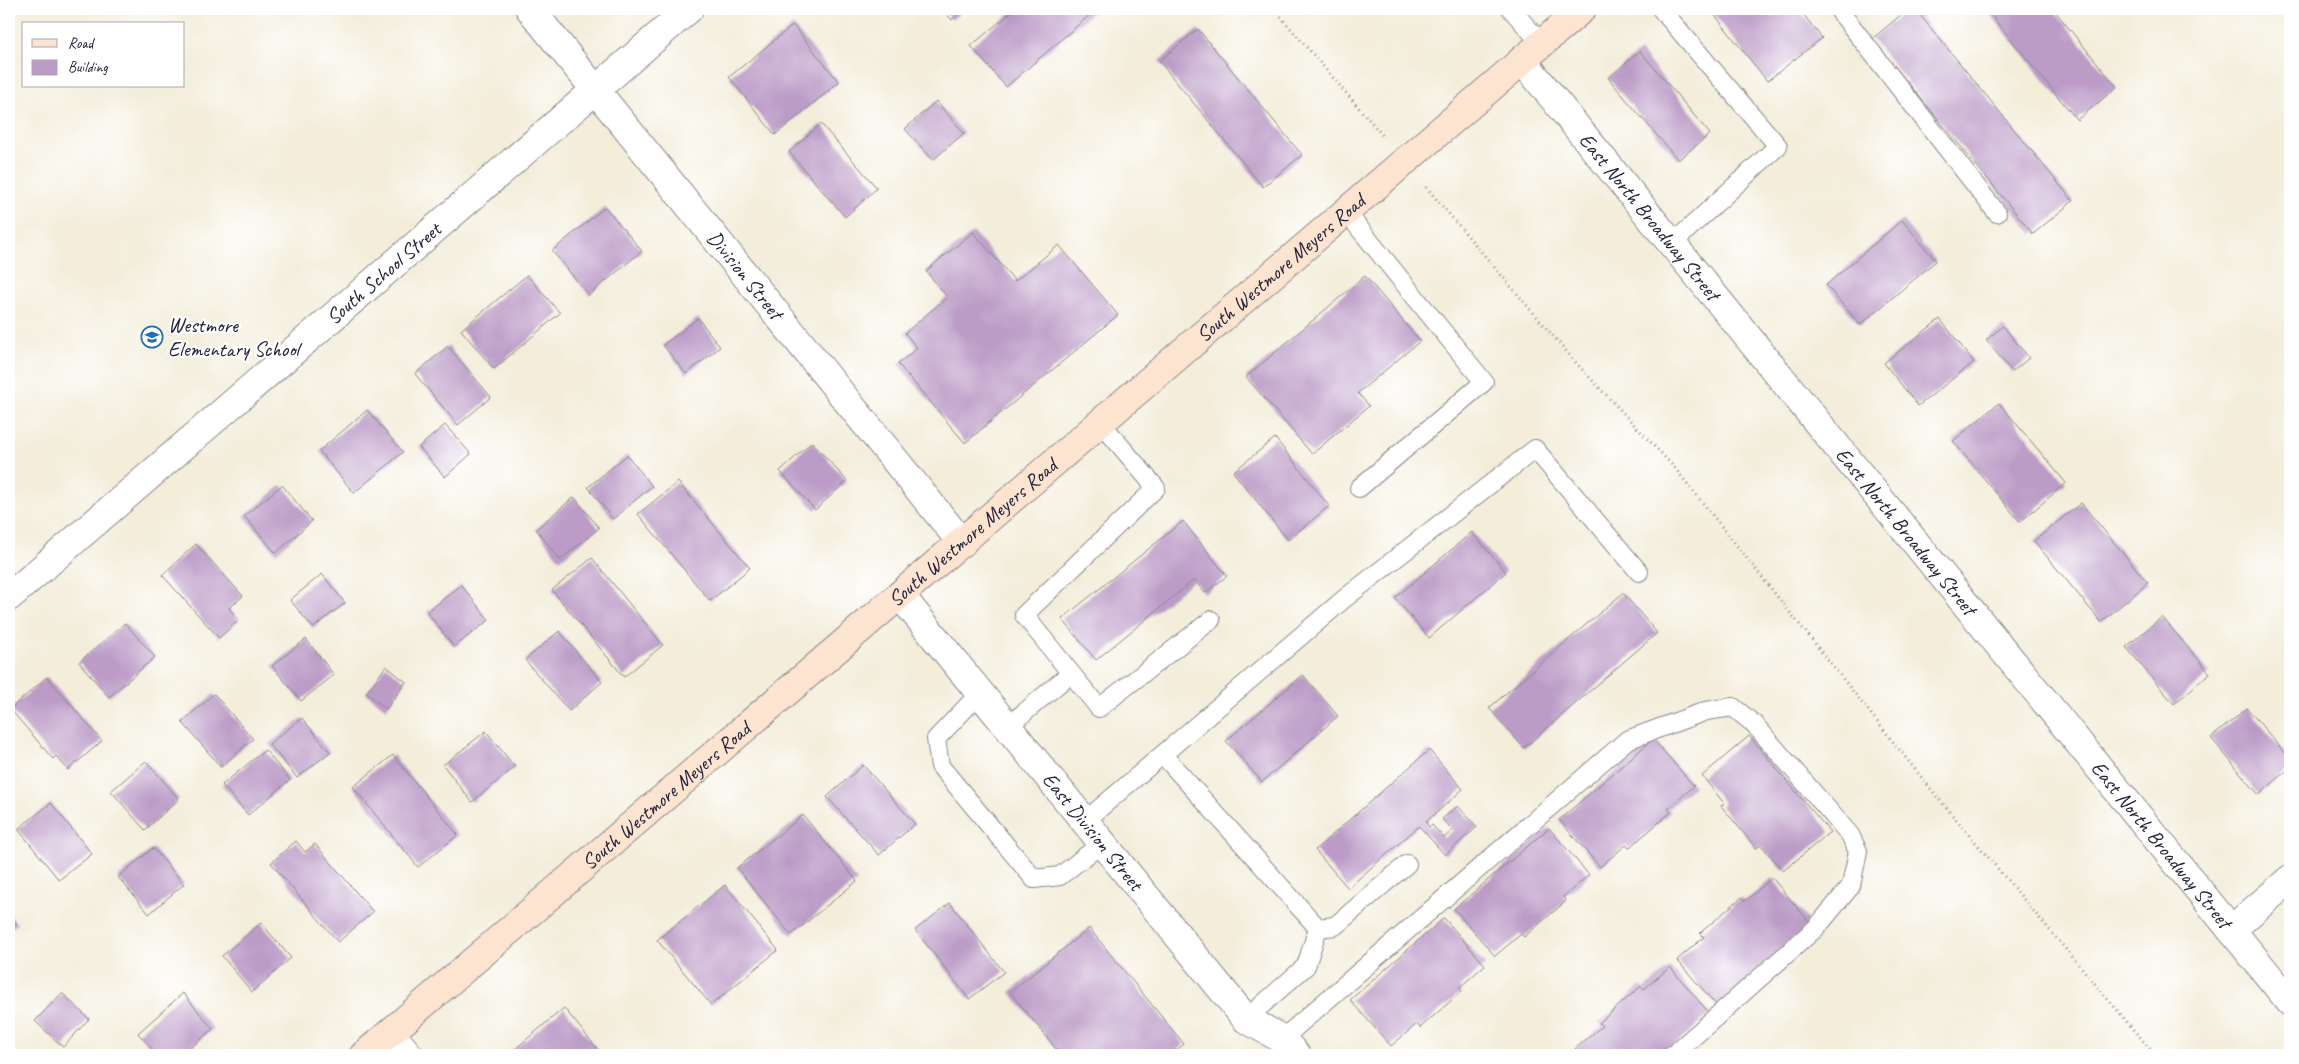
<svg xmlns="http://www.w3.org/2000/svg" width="2299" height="1064" font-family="Caveat,sans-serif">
	<rect width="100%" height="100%" fill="#fff"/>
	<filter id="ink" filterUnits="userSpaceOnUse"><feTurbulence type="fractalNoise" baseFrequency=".02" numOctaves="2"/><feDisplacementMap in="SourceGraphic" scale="10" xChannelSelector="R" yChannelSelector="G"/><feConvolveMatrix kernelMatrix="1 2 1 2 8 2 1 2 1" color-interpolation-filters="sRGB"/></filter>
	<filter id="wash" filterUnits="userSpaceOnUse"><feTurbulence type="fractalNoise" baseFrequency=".0096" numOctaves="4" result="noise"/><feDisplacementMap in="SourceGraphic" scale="20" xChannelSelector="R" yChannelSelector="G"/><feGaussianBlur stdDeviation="1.12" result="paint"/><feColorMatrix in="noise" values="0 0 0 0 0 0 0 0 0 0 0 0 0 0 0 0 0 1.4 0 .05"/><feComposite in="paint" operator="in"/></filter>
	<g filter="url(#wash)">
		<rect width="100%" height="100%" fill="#f3edda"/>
		<g id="blocks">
			<path fill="#bc9cc7" d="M942 9H965L952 20Z
				M1015 9H1089L1092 13 1006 87 971 46Z
				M1710 9H1799L1822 38 1767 81Z
				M1908 9H1915L2073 201 2033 234 1872 39Z
				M1986 9H2053L2117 87 2077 120Z
				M793 25 839 82 775 135 729 77Z
				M1198 29 1302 155 1263 187 1159 61Z
				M1640 51 1710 134 1678 160 1608 78Z
				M936 101 964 133 933 160 905 129Z
				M821 124 877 188 845 217 789 152Z
				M605 207 642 251 589 295 552 251Z
				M1902 220 1936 261 1860 325 1826 285Z
				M973 232 1015 281 1059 245 1118 315 965 443 898 364 917 348 905 333 947 297 926 271Z
				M527 275 560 313 494 369 461 330Z
				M1365 276 1420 341 1358 393 1369 406 1312 454 1246 377Z
				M698 318 720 347 686 374 663 345Z
				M1940 319 1974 362 1918 406 1884 363Z
				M2003 326 2029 358 2012 372 1986 340Z
				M448 346 491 397 458 425 415 374Z
				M1999 403 2066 483 2020 522 1953 441Z
				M367 410 403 452 354 493 319 451Z
				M445 425 471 454 445 477 419 447Z
				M1275 438 1329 506 1288 540 1233 472Z
				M812 442 847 481 815 510 780 471Z
				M627 455 652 486 613 519 588 487Z
				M678 482 750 568 710 601 638 514Z
				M282 485 312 521 276 553 244 516Z
				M574 497 599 528 560 560 536 529Z
				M2081 503 2148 583 2101 622 2034 541Z
				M1183 521 1227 576 1205 593 1194 580 1096 660 1062 619Z
				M1472 532 1506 572 1429 638 1395 598Z
				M196 544 243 596 229 608 239 620 219 638 162 575Z
				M592 558 663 645 624 677 552 590Z
				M322 574 345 603 313 628 290 600Z
				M461 585 489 620 454 647 427 612Z
				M1623 593 1657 633 1524 748 1489 708Z
				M2162 617 2210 673 2174 704 2126 647Z
				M125 623 155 657 109 697 79 662Z
				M559 631 602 682 569 711 525 660Z
				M306 639 334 675 301 701 272 666Z
				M386 666 406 682 386 709 366 693Z
				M1303 675 1338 716 1262 782 1226 741Z
				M47 677 102 741 68 770 56 756 53 759 10 709Z
				M214 694 253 739 221 767 182 722Z
				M2247 708 2290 759V768L2259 795 2211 738Z
				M302 718 330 752 297 778 269 744Z
				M486 731 515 767 472 802 443 765Z
				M1749 736 1830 832 1783 871 1761 845 1756 848 1721 806 1724 803 1702 776Z
				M1653 739 1694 786 1668 809 1671 812 1629 848 1626 845 1600 867 1559 820Z
				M265 750 290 780 248 815 222 785Z
				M1429 750 1463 789 1426 822 1429 827 1432 825 1444 838 1453 830 1442 819 1458 806 1477 827 1445 855 1419 826 1348 888 1315 850Z
				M393 755 458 835 418 867 353 787Z
				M146 761 179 799 145 830 111 791Z
				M863 765 915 824 879 855 827 797Z
				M51 803 92 854 59 880 18 829Z
				M803 815 857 881 791 935 737 868Z
				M1549 828 1589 875 1563 897 1566 901 1524 937 1521 934 1495 956 1454 909Z
				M296 841 305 852 315 844 373 912 338 942 271 863Z
				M153 848 184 884 149 914 118 877Z
				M1772 878 1812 925 1718 1007 1677 960 1704 937 1700 933 1742 897 1745 901Z
				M725 885 778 950 711 1005 657 940Z
				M950 903 1004 972 969 999 915 930Z
				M9 914 17 924 9 931Z
				M1444 918 1485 965 1459 988 1462 991 1420 1028 1417 1024 1391 1046 1350 1000Z
				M261 923 291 958 252 992 222 956Z
				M1089 928 1184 1044 1171 1055H1061L1010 992Z
				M1670 967 1710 1014 1663 1055H1581L1575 1049 1602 1026 1599 1023 1641 986 1644 989Z
				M62 993 89 1019 63 1047 35 1021Z
				M183 993 213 1029 182 1055H157L138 1033Z
				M564 1008 599 1051 595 1055H520L515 1049Z"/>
		</g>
	</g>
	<g filter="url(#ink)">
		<use href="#blocks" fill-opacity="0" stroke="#8a888a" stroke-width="1"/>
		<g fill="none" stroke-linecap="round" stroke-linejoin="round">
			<g stroke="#8a888a" stroke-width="20">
				<path id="lane" d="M1511 9 1541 43
					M1661 9 1778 146 1672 244
					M1838 9 1997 213
					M1346 212 1484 382 1359 488
					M1101 423 1156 488 1024 615 1099 708 1211 620
					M980 693 936 739 940 766 1034 879 1060 876 1102 843
					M1007 727 1071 673
					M1163 755 1318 928 1306 966 1246 1019
					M1085 821 1344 599 1535 449 1639 572
					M1318 928 1335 926 1407 864
					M1282 1039 1627 740 1706 711 1733 707 1755 725 1850 835 1858 851 1851 886 1817 927 1673 1055"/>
			</g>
			<g stroke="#8a888a" stroke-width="30">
				<g id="street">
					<path id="s1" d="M530 9 962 543"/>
					<path id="s2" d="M1522 60 2290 1002"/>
					<path id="s3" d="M900 595 1246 1019 1282 1039 1296 1055"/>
					<path id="s4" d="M9 597 689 9"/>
					<path d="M2231 930 2290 879"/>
					<path d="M390 1033 409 1055"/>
				</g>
			</g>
			<g stroke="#8a888a" stroke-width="30">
				<g id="secondary">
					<path id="s5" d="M364 1055 1582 9"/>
				</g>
			</g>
			<path stroke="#8a888a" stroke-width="3" stroke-dasharray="1 4" stroke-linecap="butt" d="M1274 9 1383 136
				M1426 187 1577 364 1674 467 1934 793 2155 1055"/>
			<use href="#lane" stroke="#fff" stroke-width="18"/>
			<use href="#street" stroke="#fff" stroke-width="28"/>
			<use href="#secondary" stroke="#fde4d1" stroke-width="28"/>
		</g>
	</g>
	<defs>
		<g id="school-ring" transform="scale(1.125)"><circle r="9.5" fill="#fff" stroke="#1f6fb2" stroke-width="1.5"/><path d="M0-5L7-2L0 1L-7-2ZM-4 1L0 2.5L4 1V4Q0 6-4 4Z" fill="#1f6fb2"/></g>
	</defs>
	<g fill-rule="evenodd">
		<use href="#school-ring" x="152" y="337"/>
	</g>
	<g text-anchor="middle" stroke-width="4.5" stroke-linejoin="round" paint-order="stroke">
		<g font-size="21" fill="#22223b" stroke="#fff">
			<text dy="7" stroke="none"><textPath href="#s2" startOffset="202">East North Broadway Street</textPath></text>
			<text dy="7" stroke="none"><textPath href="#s5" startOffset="1208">South Westmore Meyers Road</textPath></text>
			<text dy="7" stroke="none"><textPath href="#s4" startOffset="495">South School Street</textPath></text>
			<text dy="7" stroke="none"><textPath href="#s1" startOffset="342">Division Street</textPath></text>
			<text dy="7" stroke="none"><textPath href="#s2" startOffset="608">East North Broadway Street</textPath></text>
			<text dy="7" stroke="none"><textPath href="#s5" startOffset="802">South Westmore Meyers Road</textPath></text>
			<text dy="7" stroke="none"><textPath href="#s5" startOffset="398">South Westmore Meyers Road</textPath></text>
			<text dy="7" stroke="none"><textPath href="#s3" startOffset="305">East Division Street</textPath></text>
			<text dy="7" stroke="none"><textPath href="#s2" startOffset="1012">East North Broadway Street</textPath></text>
		</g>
		<g font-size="21" fill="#22223b" stroke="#fff" text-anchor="start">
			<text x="168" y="332">Westmore<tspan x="168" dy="24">Elementary School</tspan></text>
		</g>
	</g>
	<rect width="2299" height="1064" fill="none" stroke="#fff" stroke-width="30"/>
	<rect x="22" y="22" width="162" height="65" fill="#ffffff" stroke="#a7a7b1"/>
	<rect x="32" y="39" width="25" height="8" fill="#fde4d1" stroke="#a7a7b1"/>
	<text x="68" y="48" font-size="15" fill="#22223b">Road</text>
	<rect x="32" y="60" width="25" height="15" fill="#bc9cc7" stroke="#a7a7b1"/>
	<text x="68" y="72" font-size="15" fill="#22223b">Building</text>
</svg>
